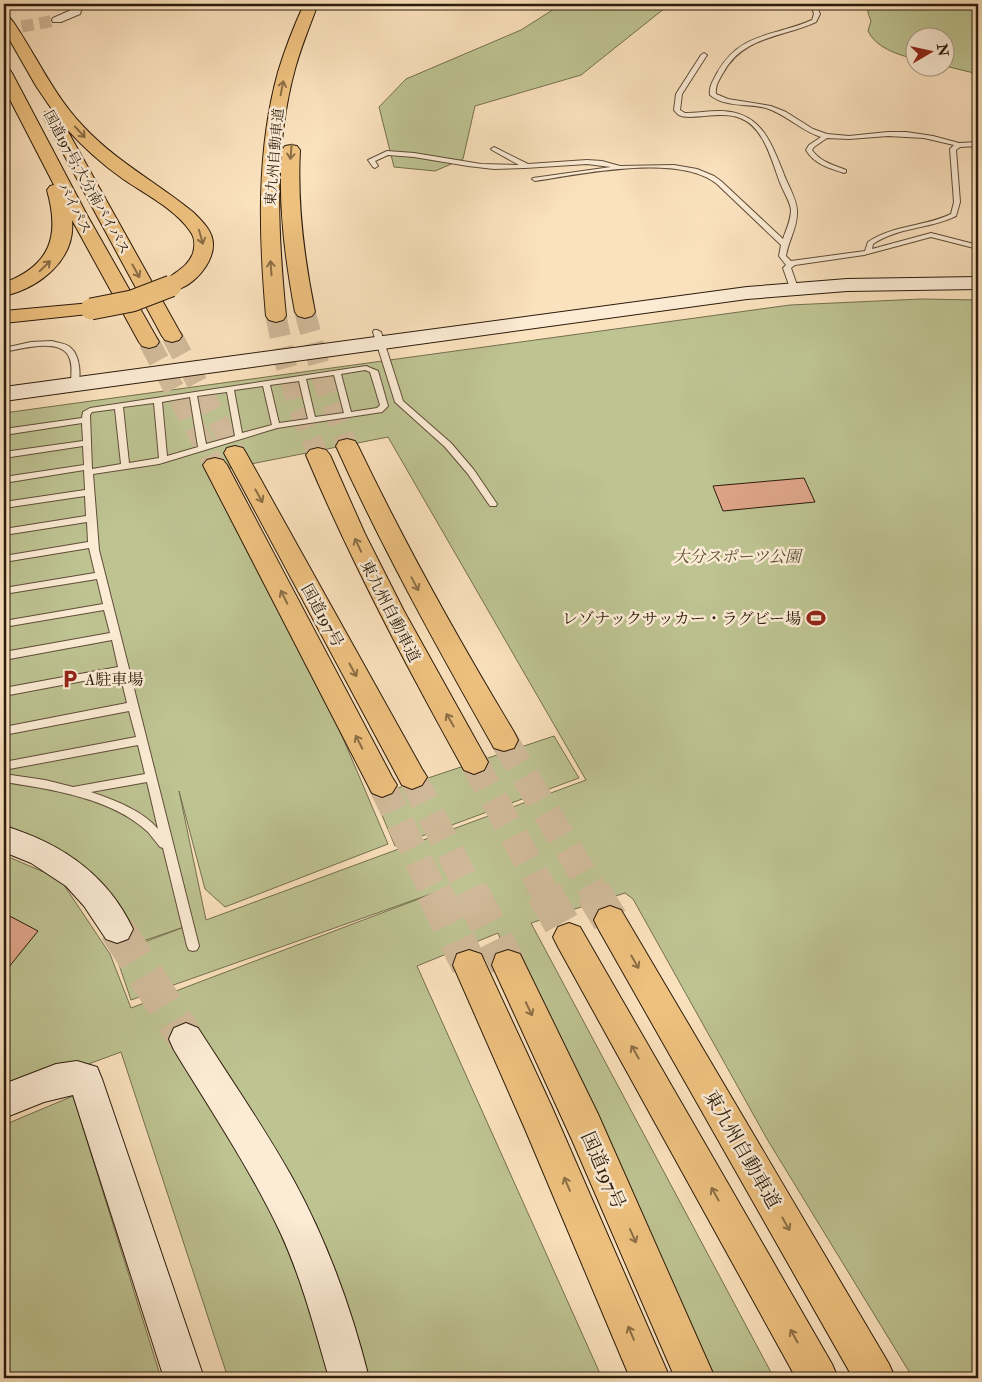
<svg xmlns="http://www.w3.org/2000/svg" width="982" height="1382" font-family="'IM FELL Double Pica','Noto Serif JP',serif">
	<rect width="100%" height="100%" fill="#fbe2be"/>
	<filter id="stains"><feTurbulence type="fractalNoise" baseFrequency=".004" numOctaves="4"/><feColorMatrix values="0 0 0 0 .2 0 0 0 0 .09 0 0 0 0 .02 0 0 0 .5 -.17"/></filter>
	<radialGradient id="worn" r=".72"><stop offset=".6" stop-color="#630" stop-opacity="0"/><stop offset="1" stop-color="#630" stop-opacity=".3"/></radialGradient>
	<path fill="#bec392" stroke="#746f4e" fill-rule="evenodd" d="M562 4H670L581 75 475 106 463 159 435 171 394 167 379 107 406 79 521 30Z
		M868 4H978V74L945 66 944 38H914V59C897 54 876 48 868 31L871 21 868 13Z
		M921 299 978 300V1378H913L767 1139 633 899 625 893 531 923 774 1378H683L498 933 417 966 602 1378H228L121 1052 4 1095V855L60 879 110 954 131 1008 445 889 131 1000 115 953 187 926 134 944 100 889 61 856 11 827H4V413L790 305ZM388 437 586 780 206 920 179 791 205 889 225 907 388 844 339 729 210 472Z
		M554 736 579 778 395 846 374 796Z
		M73 1096 161 1378H4V1125Z"/>
	<path fill="#dfa589" stroke="#2b1b0b" d="M804 478 815 502 723 511 713 486Z
		M4 913 38 931 4 973Z"/>
	<g fill="none" stroke-linecap="round" stroke-linejoin="round">
		<path stroke="#d1ba9a" stroke-width="12" stroke-dasharray="12 6" stroke-linecap="butt" d="M4 30 57 20"/>
		<path stroke="#d1ba9a" stroke-width="36" stroke-dasharray="36 18" stroke-linecap="butt" d="M117 929 186 1039"/>
		<path stroke="#d1ba9a" stroke-width="21" stroke-dasharray="21 11" stroke-linecap="butt" d="M305 312 323 380 347 446
			M276 316 286 365 298 406 318 455
			M172 336 235 453
			M149 342 215 465"/>
		<path stroke="#d1ba9a" stroke-width="28" stroke-dasharray="28 14" stroke-linecap="butt" d="M504 740 594 893
			M474 762 545 893
			M412 777 471 893
			M382 785 434 893"/>
		<path stroke="#d1ba9a" stroke-width="36" stroke-dasharray="36 18" stroke-linecap="butt" d="M434 892 469 965
			M471 892 508 965
			M544 892 569 937
			M593 892 610 920"/>
		<g stroke="#5f4d38" stroke-width="2">
			<path id="lane" d="M811 4H816L820 14 816 22C781 38 743 36 723 73 719 80 715 86 716 94L728 99 771 106 786 112 813 129 827 134 849 136 888 132H906L933 136 959 143 978 142V146L960 147 956 150 960 202 956 216C930 229 898 227 873 244L872 249 931 233 978 245V249L931 237 864 255 795 265 791 268 798 288 794 290 790 288 783 268 786 265 779 256 781 245 717 184C679 153 581 174 535 181L532 179 533 178 611 167 587 164 525 168 494 169 468 166 414 157 388 155 375 161 378 166 375 168 373 167 368 160 387 151 414 153 481 164 519 165 492 150 491 149 494 147 528 164 587 160 602 161 620 166 674 165 697 169 714 176 721 181 783 239C786 230 791 220 791 210 790 201 784 193 781 185 772 163 765 127 740 118 722 110 690 121 679 115 678 115 675 111 674 110L676 94 701 55 704 53 707 55 682 94 680 110 685 113C697 113 708 111 719 111 760 111 770 140 783 172 787 184 797 199 797 211 798 227 788 241 786 256L791 261 865 251 868 242C893 225 924 227 951 214L954 202 950 149 954 145 924 138 888 136 849 139 827 138 814 147 812 150C820 162 834 165 846 170V172L844 173C829 168 814 164 806 150L809 145 821 137C801 131 786 114 766 108 748 103 726 108 710 95 709 86 713 81 717 73 740 32 773 37 812 20L814 14Z
				M374 330H377L381 332 403 401 451 443 474 470 497 504 496 506H490L468 474 445 447 395 402 373 332Z
				M52 341C58 343 66 343 71 348 80 356 81 375 78 386H72L71 384C71 375 73 365 69 357 61 337 20 349 4 352V348L31 342Z
				M366 366 378 371 388 406 382 412 277 428 159 464 93 474 99 550 199 946 197 950 193 951 189 950 187 946 163 848 160 847C156 842 152 837 148 832 112 798 50 789 4 782V774L45 780 73 787 145 774 138 745 4 770V762L136 737 129 711 4 735V727L127 703 120 674 4 696V688L118 667 112 640 4 660V652L110 633 104 610 4 627V621L103 604 97 579 4 594V588L95 573 89 548 4 562V556L88 542 87 522 4 535V529L86 516 85 496 4 508V502L85 490 84 470 4 483V477L84 465 83 446 4 458V452L83 441 82 423 4 435V429L82 418 83 412 90 408ZM365 370 370 372 380 405 377 408 351 412 341 374ZM334 375 344 413 315 417 306 379ZM299 381 308 419 279 423 270 385ZM263 386 272 425 242 433 234 390ZM227 392 235 436 206 444 197 396ZM190 397 198 447 167 456 162 402ZM154 403 159 458 129 463 123 407ZM115 409 121 464 92 469 90 415 92 412ZM147 782 158 829C142 810 114 800 91 792Z"/>
		</g>
		<g stroke="#5f4d38" stroke-width="2">
			<path id="street" d="M73 4H83L80 14 61 22H53L52 20 53 18 71 10Z"/>
		</g>
		<g stroke="#2b1b0b" stroke-width="2">
			<path id="secondary" d="M978 277V289L847 291 747 299 4 401V387L747 287 847 279Z
				M4 826C61 843 107 874 133 929L128 939 117 943 106 939 84 906 66 886 31 863 4 852Z
				M186 1023 198 1028C230 1078 264 1127 293 1179 327 1241 352 1310 369 1378H329C315 1330 302 1280 281 1234 251 1170 211 1111 174 1050L169 1039 174 1028Z
				M77 1061 97 1067 102 1079 204 1378H164L73 1095 44 1102 4 1118V1084L56 1064Z"/>
		</g>
		<g stroke="#2b1b0b" stroke-width="2">
			<path id="highway" d="M304 4H318C310 25 301 47 295 69 273 149 278 234 286 316L283 320 276 322 269 320 266 316C259 235 256 152 278 72 285 49 294 26 304 4Z
				M4 16 9 17 14 23C37 57 53 94 82 125 114 160 156 182 193 212 202 221 213 231 213 244 214 266 185 296 164 290L161 286C170 273 187 270 193 253 195 246 195 237 190 231 175 209 145 194 123 179 102 164 83 147 66 128L182 336 179 340 172 342 165 340 162 336 43 116 45 112 53 111 36 86 4 30Z
				M4 68 10 70 12 73 87 215 159 342 156 346 149 348 142 346 139 342 72 220C76 260 39 288 4 296V283C51 265 60 236 47 190L50 186 54 185 4 88Z
				M291 145 297 146 300 150C297 205 304 258 315 312L312 316 305 318 298 316 295 312C285 258 278 205 282 150L285 146Z
				M91 303 98 305 101 309 98 313 4 323V311Z
				M347 439 355 441 358 446C405 544 458 639 514 732L518 740 514 748 504 751 494 748C438 649 383 550 336 446L339 441Z
				M235 446 243 448 246 453 422 769 427 777 422 785 412 789 402 785 224 453 227 448Z
				M318 448 326 450 330 455 365 534 404 611 488 762 484 770 474 774 464 770C407 667 352 564 306 455L310 450Z
				M215 458 223 460 227 465 392 777 397 785 392 793 382 797 372 793 203 465 207 460Z
				M610 906 621 910 889 1364 895 1378H853L599 930 594 920 599 910Z
				M569 923 580 927 832 1364 838 1378H796L558 947 553 937 558 927Z
				M469 950 481 954 551 1105 670 1378H630L525 1129 453 965 457 954Z
				M508 950 520 954 598 1114 715 1378H675L572 1140 492 965 496 954Z"/>
		</g>
		<use href="#lane" fill="#fcecd5" fill-rule="evenodd"/>
		<use href="#street" fill="#fcecd5" fill-rule="evenodd"/>
		<use href="#secondary" fill="#fcecd5" fill-rule="evenodd"/>
		<use href="#highway" fill="#eec17f" fill-rule="evenodd"/>
		<g stroke="#2b1b0b" stroke-width="23" stroke-linecap="butt">
			<path id="highway-bridge" d="M91 309 132 301 171 286"/>
		</g>
		<use href="#highway-bridge" stroke="#eec17f" stroke-width="21"/>
	</g>
	<defs><path id="oneway-shaft" d="M-6 0H5M1.5-3L5.5 0L1.5 3" fill="none" stroke-width="1.6" stroke-linecap="round" stroke-linejoin="round" transform="scale(1.25)"/></defs>
	<g stroke="#8c6e45">
		<use href="#oneway-shaft" transform="translate(282 88) rotate(-79)"/>
		<use href="#oneway-shaft" transform="translate(80 132) rotate(47)"/>
		<use href="#oneway-shaft" transform="translate(291 152) rotate(95)"/>
		<use href="#oneway-shaft" transform="translate(201 237) rotate(74)"/>
		<use href="#oneway-shaft" transform="translate(45 266) rotate(-44)"/>
		<use href="#oneway-shaft" transform="translate(271 268) rotate(-94)"/>
		<use href="#oneway-shaft" transform="translate(136 271) rotate(61)"/>
		<use href="#oneway-shaft" transform="translate(259 496) rotate(61)"/>
		<use href="#oneway-shaft" transform="translate(358 545) rotate(-115)"/>
		<use href="#oneway-shaft" transform="translate(415 584) rotate(62)"/>
		<use href="#oneway-shaft" transform="translate(284 597) rotate(-117)"/>
		<use href="#oneway-shaft" transform="translate(353 670) rotate(61)"/>
		<use href="#oneway-shaft" transform="translate(450 720) rotate(-120)"/>
		<use href="#oneway-shaft" transform="translate(359 742) rotate(-117)"/>
		<use href="#oneway-shaft" transform="translate(635 962) rotate(60)"/>
		<use href="#oneway-shaft" transform="translate(529 1009) rotate(65)"/>
		<use href="#oneway-shaft" transform="translate(635 1052) rotate(-120)"/>
		<use href="#oneway-shaft" transform="translate(567 1184) rotate(-113)"/>
		<use href="#oneway-shaft" transform="translate(715 1194) rotate(-119)"/>
		<use href="#oneway-shaft" transform="translate(786 1224) rotate(60)"/>
		<use href="#oneway-shaft" transform="translate(633 1236) rotate(66)"/>
		<use href="#oneway-shaft" transform="translate(631 1333) rotate(-113)"/>
		<use href="#oneway-shaft" transform="translate(794 1336) rotate(-119)"/>
	</g>
	<defs>
		<g id="stadium-bare" transform="scale(1.5)"><path d="M0-5a6.5 5 0 1 0 0 10a6.5 5 0 1 0 0-10ZM-3.5-1.8h7v3.6h-7Z" fill="#8f2418" stroke="#fcecd5" stroke-width="2.5" paint-order="stroke"/></g>
		<g id="parking-bare" transform="scale(1.5)"><path d="M-3.5-5.5H1a3.5 3.5 0 0 1 0 7H-1V5.5H-3.5ZM-1-3.4V-.6H.8a1.4 1.4 0 0 0 0-2.8Z" fill="#8f2418" stroke="#fcecd5" stroke-width="2.5" paint-order="stroke"/></g>
	</defs>
	<g fill-rule="evenodd">
		<use href="#stadium-bare" x="816" y="618"/>
		<use href="#parking-bare" x="70" y="679"/>
	</g>
	<g text-anchor="middle" stroke-width="5" stroke-linejoin="round" paint-order="stroke">
		<g font-size="14" fill="#2b1b0b" stroke="#fcecd5">
			<text transform="translate(274 157) rotate(-85)" y="5">東九州自動車道</text>
			<text transform="translate(87 182) rotate(61)" y="5">国道197号;大分南バイパス</text>
			<text transform="translate(75 208) rotate(62)" y="5">バイパス</text>
		</g>
		<g font-size="16" font-style="italic" fill="#574d34" stroke="#fcecd5">
			<text x="737" y="562">大分スポーツ公園</text>
		</g>
		<g font-size="16" fill="#2b1b0b" stroke="#fcecd5">
			<text transform="translate(391 611) rotate(63)" y="6">東九州自動車道</text>
			<text transform="translate(323 615) rotate(61)" y="6">国道197号</text>
		</g>
		<g font-size="16" fill="#2b1b0b" stroke="#fcecd5" text-anchor="end">
			<text x="801" y="624">レゾナックサッカー・ラグビー場</text>
			<text x="85" y="685" text-anchor="start">A駐車場</text>
		</g>
		<g font-size="19" fill="#2b1b0b" stroke="#fcecd5">
			<text transform="translate(743 1149) rotate(60)" y="7">東九州自動車道</text>
			<text transform="translate(604 1170) rotate(66)" y="7">国道197号</text>
		</g>
	</g>
	<rect width="982" height="1382" fill="none" stroke="#fbe2be" stroke-width="20"/>
	<rect x="5" y="5" width="972" height="1372" fill="none" stroke="#2b1b0b" stroke-width="2.5"/>
	<rect x="10" y="10" width="962" height="1362" fill="none" stroke="#2b1b0b"/>
	<g transform="translate(930 52) rotate(81)"><circle r="24" fill="#fcecd5" stroke="#a89884"/>
	<path d="M0-4L9 19L0 12L-9 19Z" fill="#8f2418"/>
	<text y="-8" font-size="14" font-weight="bold" text-anchor="middle" fill="#2b1b0b">N</text>
	</g>
	<rect width="100%" height="100%" filter="url(#stains)"/>
	<rect width="100%" height="100%" fill="url(#worn)"/>
</svg>
